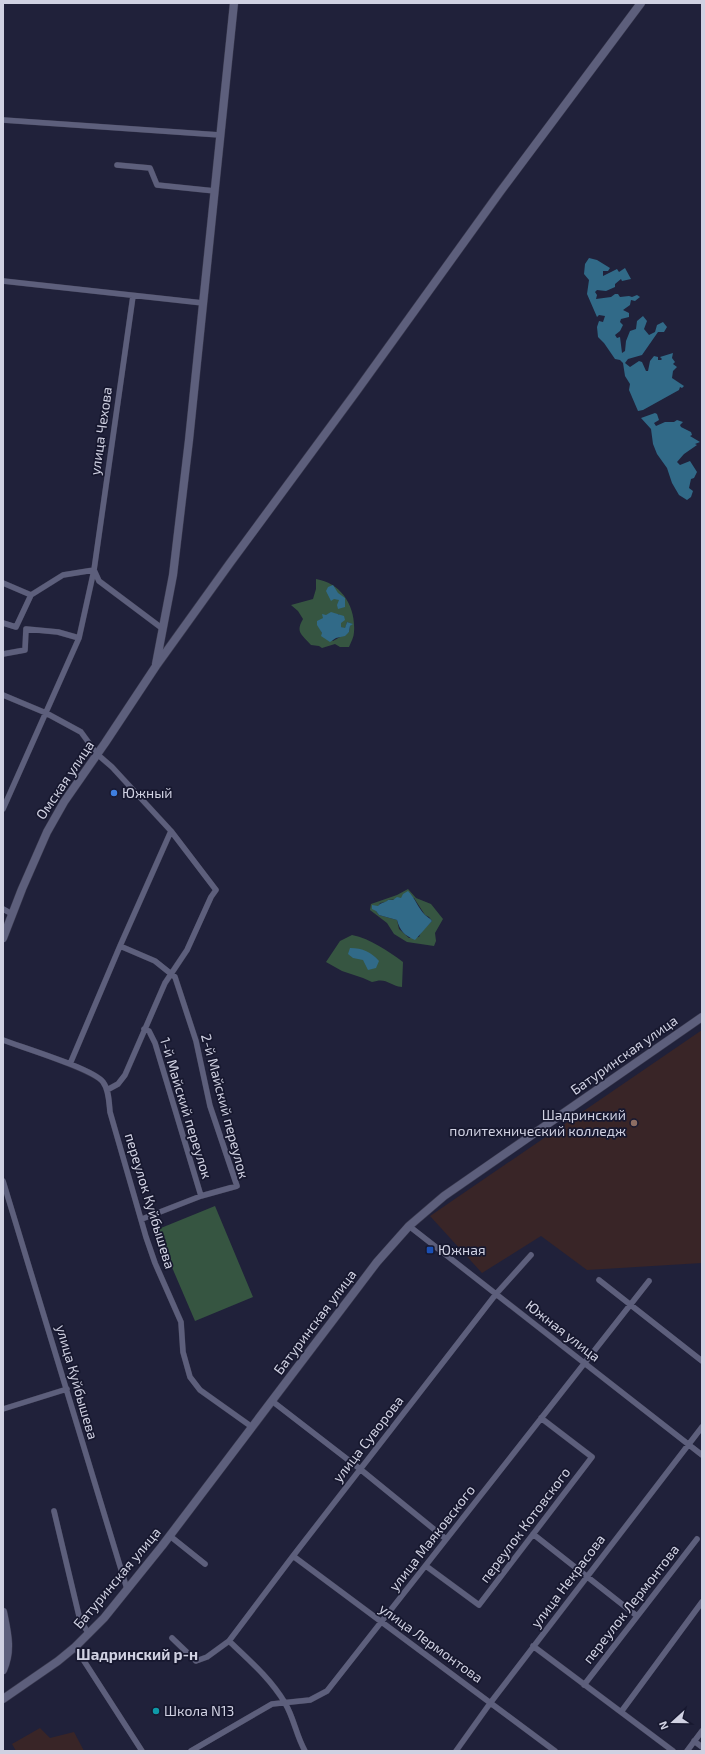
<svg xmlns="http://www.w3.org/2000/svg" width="705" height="1754" font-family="'Exo 2',sans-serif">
	<rect width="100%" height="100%" fill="#20213a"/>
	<path fill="#392527" d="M702 1030V1263L587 1270 541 1236 482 1273 430 1216Z
		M40 1728 50 1738 74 1732 84 1751H16L12 1744Z"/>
	<path fill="#365541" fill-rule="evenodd" d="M316 579C341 583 356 606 354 632 354 637 351 642 349 647H340L335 644 322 648 319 646 311 645C302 634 295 633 303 619L298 611 291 605 313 599 316 589ZM333 614H339L341 627 345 629 347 622 352 624 350 626 349 632 333 641 322 633 319 626 323 618Z
		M408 889 416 898 431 904 443 919 435 933 436 941 434 946 407 942 394 934 387 923 370 910 371 904 397 895ZM414 898 425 915 429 917 432 921 421 932 419 937 409 938 399 929 397 920 379 915 376 911 380 903 386 902 388 900Z
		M352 935C371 939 388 951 403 962L402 987C388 985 387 977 372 982L363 978 342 971 326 962 340 941Z
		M215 1206 253 1297 195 1321 156 1230Z"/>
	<path fill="#316a88" d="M589 258 597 260 610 268 608 271H603V276L617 269 619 272 625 268 631 279 622 281 621 279 615 284V287L606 291 597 290 595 292 597 295 596 299 611 297 615 294H618L620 297 629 296 632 297 637 295 640 297 635 301 631 300 630 305 623 310 629 313V317L621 319 620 322 623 325 620 331 615 335 617 338 620 337 622 353 625 351 626 341 630 331 636 329 637 321 643 316 647 321 644 329 649 335 655 332 657 325 663 322 667 327 664 332H658L642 355 628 359 625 363 630 367 639 361 642 362 646 371H648L650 361 654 356 658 357V360H661L662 359 660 357 673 353 672 358 675 362 673 364 677 367 673 371 672 378 684 386 682 388 680 387 679 390 643 410 638 411 629 390 630 384 625 376 623 363 620 360 615 359 604 343 598 337 597 327 599 321 603 322 605 316 599 315 597 317 587 294 589 280 584 274 585 264Z
		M655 413 657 414 659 420 654 423 656 426 665 422H674L677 420 683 422 680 425 681 427 691 432 692 435 690 436 700 442 695 444 697 445 684 454 677 462 680 465 690 461 697 472 694 478 691 479 689 488 693 491 691 497 687 500 679 495 672 483 667 468 657 454 653 444 651 429 641 418Z
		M333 585 338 593 345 598V607L338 609 337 605 339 600 334 599 331 601 326 591 328 587Z
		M331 612 344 616 345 620 341 623V627L345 628 347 622 353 624 350 626 349 632 345 636 336 638 330 642 321 636 322 633 317 625V621L323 618 322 614 326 615Z
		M408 891C415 898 418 908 425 915 427 917 430 918 432 921L415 940C404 935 400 931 397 920L379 915 376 911 372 909V905L378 906C381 902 385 903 388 900H393L397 897 401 898 403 894Z
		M350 948C363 948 371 952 379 961L376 968 368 970 363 960 353 958 348 954Z"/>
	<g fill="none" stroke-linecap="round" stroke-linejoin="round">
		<g stroke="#3a3a4f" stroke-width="6">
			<path id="street" d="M3 120 220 135
				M117 165 150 168 157 185 215 191
				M3 281 203 303
				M133 296 94 570 99 581 163 629
				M3 583 31 595
				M3 623 16 627 31 595 63 575 94 570 79 638 3 809
				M3 654 25 650 26 629 58 632 79 638
				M3 695 46 713 81 732 97 754 112 767 171 831 216 890 211 897 187 950 165 983 125 1075 118 1084 107 1090
				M3 909 12 914
				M120 946 155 961 175 977 196 1041 210 1106 237 1186 201 1196 142 1219
				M144 1029 149 1031 155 1043 201 1196
				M3 1040C21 1047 94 1069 103 1082 109 1090 109 1102 110 1112L146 1237 155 1263 181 1322 183 1352 190 1377 200 1390 252 1427
				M70 1064 120 946 171 831
				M3 1181 127 1589
				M409 1226 702 1455
				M599 1280 702 1361
				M272 1401 360 1469 446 1539
				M3 1409 67 1389
				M54 1511 80 1620 89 1634
				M533 1534 637 1616
				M170 1536 205 1564
				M293 1556 555 1751
				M426 1566 479 1605 592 1457 541 1418
				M172 1638 196 1661 207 1657 229 1641C249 1660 271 1679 285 1703 294 1718 296 1735 305 1751
				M229 1641 293 1556 496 1294 531 1255
				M533 1646 673 1751
				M75 1647 142 1751
				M584 1685 697 1539
				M621 1712 702 1602
				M694 1741 702 1747
				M191 1751 272 1704 310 1700 327 1691 649 1281
				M456 1751 491 1702 702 1427
				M687 1751 702 1731"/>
		</g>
		<g stroke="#3a3a4f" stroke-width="9">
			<path id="secondary" d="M156 664 173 575 189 440 234 3
				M3 938 22 889 47 832 64 802 105 743 156 666 230 563 356 392 500 192 641 3
				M3 1612C7 1632 12 1650 3 1670
				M3 1699 58 1661 75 1647 104 1618 162 1546 377 1262 409 1226 444 1196 702 1017"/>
		</g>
		<use href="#street" stroke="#5d5f7c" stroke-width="5.5"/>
		<use href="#secondary" stroke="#5d5f7c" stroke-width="8"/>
	</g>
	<circle fill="#3f7fe0" stroke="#17182f" stroke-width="1.5" cx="114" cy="793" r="4"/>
	<circle fill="#8d6e63" stroke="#17182f" stroke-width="1.5" cx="634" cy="1123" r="4"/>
	<rect fill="#1a4fb4" stroke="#17182f" stroke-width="1.5" x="426" y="1246" width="8" height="8" rx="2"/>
	<circle fill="#0f9aa8" stroke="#17182f" stroke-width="1.5" cx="156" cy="1711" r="4"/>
	<g text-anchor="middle" stroke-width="3.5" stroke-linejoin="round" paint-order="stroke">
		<g font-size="14" fill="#d0d1e2" stroke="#17182f">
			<text transform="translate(101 431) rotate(-82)" y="5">улица Чехова</text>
			<text transform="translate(65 780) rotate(-56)" y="5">Омская улица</text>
			<text transform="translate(624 1055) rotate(-35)" y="5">Батуринская улица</text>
			<text transform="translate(225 1106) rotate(75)" y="5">2-й Майский переулок</text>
			<text transform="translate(186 1108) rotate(73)" y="5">1-й Майский переулок</text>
			<text transform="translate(150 1201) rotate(73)" y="5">переулок Куйбышева</text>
			<text transform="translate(315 1322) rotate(-53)" y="5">Батуринская улица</text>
			<text transform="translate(563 1331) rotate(38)" y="5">Южная улица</text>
			<text transform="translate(77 1382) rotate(74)" y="5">улица Куйбышева</text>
			<text transform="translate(368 1439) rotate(-52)" y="5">улица Суворова</text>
			<text transform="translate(525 1525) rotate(-53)" y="5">переулок Котовского</text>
			<text transform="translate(432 1538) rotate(-52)" y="5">улица Маяковского</text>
			<text transform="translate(117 1578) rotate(-50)" y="5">Батуринская улица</text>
			<text transform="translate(568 1581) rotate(-53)" y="5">улица Некрасова</text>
			<text transform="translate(631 1604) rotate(-52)" y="5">переулок Лермонтова</text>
			<text transform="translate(431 1643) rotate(36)" y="5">улица Лермонтова</text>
		</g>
		<g font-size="14" fill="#d0d1e2" stroke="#17182f" text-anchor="start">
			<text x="122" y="798">Южный</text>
			<text x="626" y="1120" text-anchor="end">Шадринский<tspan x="626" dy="16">политехнический колледж</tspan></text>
			<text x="438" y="1255">Южная</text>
			<text x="164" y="1716">Школа N13</text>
		</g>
		<g font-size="15" font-weight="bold" fill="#d0d1e2" stroke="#17182f">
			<text x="137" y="1660">Шадринский р-н</text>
		</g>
	</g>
	<rect width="705" height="1754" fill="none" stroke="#d0d1e2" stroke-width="8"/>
	<g transform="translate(673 1722) rotate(249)" stroke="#17182f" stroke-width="3" paint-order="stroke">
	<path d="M0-3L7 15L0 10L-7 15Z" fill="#d0d1e2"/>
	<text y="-6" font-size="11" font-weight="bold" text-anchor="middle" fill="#d0d1e2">N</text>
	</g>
</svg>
